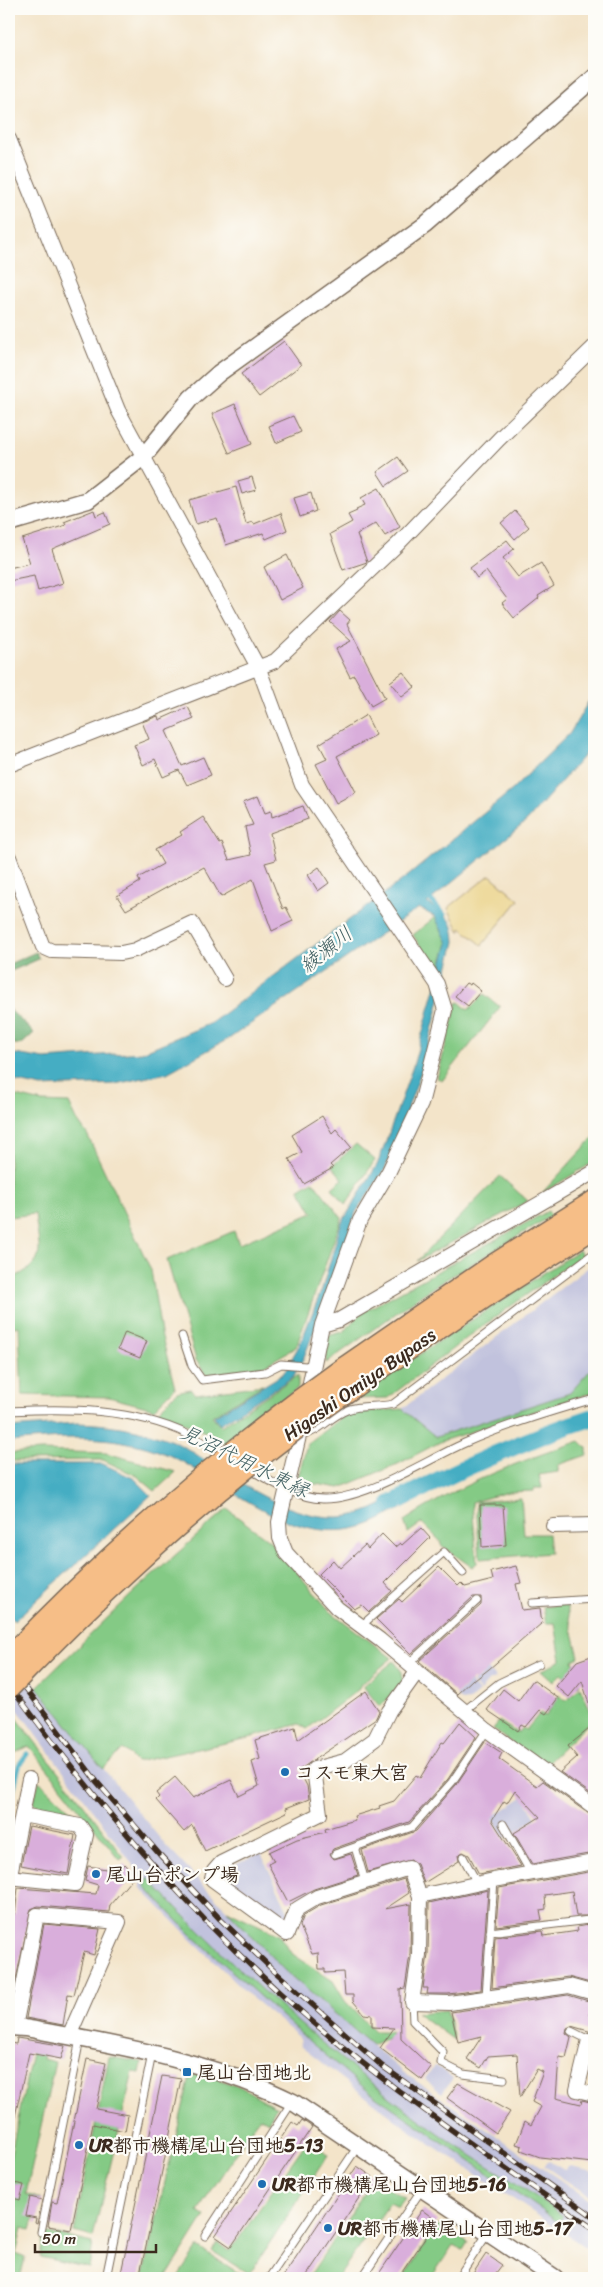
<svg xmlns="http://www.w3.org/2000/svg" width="603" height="2287" font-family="Sriracha,'Klee One',sans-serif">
	<rect width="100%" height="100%" fill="#fdfcf7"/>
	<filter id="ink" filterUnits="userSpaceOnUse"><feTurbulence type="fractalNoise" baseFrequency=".02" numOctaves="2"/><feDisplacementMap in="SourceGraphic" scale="10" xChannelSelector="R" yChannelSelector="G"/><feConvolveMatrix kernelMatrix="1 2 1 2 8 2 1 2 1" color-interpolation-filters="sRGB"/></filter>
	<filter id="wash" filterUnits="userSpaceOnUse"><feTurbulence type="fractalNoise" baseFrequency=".0096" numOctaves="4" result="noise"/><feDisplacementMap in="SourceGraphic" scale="20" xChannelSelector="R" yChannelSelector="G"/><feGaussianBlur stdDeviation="1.12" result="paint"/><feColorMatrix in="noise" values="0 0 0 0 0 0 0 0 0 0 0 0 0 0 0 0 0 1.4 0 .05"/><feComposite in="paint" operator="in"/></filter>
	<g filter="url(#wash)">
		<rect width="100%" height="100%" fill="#f3e4c9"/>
		<path fill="#c1c2dd" d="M594 1263V1367L573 1392 436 1438 402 1409Z
			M9 1652 166 1846 284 1970 403 2072 594 2203V2253L405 2127 300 2046 299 2037 251 1997 191 1939 140 1887 143 1879 121 1848 9 1698Z
			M488 1669 496 1679 489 1681 480 1691 473 1683Z
			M470 1682 479 1692 470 1700 461 1701 456 1696Z
			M523 1797 536 1818 505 1838 492 1817Z
			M261 1853 289 1913 278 1920 217 1876 219 1871Z
			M435 2065 453 2078 442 2093 425 2080Z
			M549 2161 564 2170 570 2166 594 2171V2199L544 2166Z"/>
		<path fill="#84ca85" stroke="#607a52" d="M435 917 448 943 438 974 413 935Z
			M484 994 500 1007 442 1081 437 1078 457 1003 459 1002 468 1010Z
			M9 1094 42 1102 69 1103 77 1120 87 1134 151 1270 161 1333 175 1388 154 1409 109 1397 22 1395 19 1326 9 1328V1280C49 1261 39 1253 35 1214L9 1217Z
			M594 1137V1162L542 1193Z
			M356 1144 375 1160 346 1205 332 1188 343 1179 332 1166Z
			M500 1176 528 1201 417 1261Z
			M313 1181 342 1218 296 1347 264 1366 206 1375 196 1360 167 1260 234 1231 239 1244 313 1213 299 1189Z
			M548 1211 551 1216 430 1289 326 1363 327 1336 343 1332 361 1313Z
			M579 1250 582 1255 472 1334 388 1398 351 1399Z
			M594 1366V1392L442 1441 398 1464 340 1488 297 1481 307 1444 347 1413 402 1409 436 1437 570 1393Z
			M298 1375V1388L225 1444 210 1434 157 1412 177 1392 190 1389 196 1394 263 1385 212 1416 221 1426Z
			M580 1441 587 1448V1455L558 1465V1472L539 1475 542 1488H534V1491L508 1492 472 1502 477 1563 472 1567 441 1545 440 1541 422 1523 408 1533 404 1521C460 1484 517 1462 580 1441Z
			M41 1451 106 1453 176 1472 155 1491 137 1476 103 1460 9 1461V1453Z
			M521 1498 524 1534H548L550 1553 480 1559 476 1502Z
			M227 1509 270 1541 330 1611 392 1658 361 1684 359 1689 307 1729 299 1724 249 1738 136 1762 123 1749 103 1769 37 1687 134 1592Z
			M566 1604 579 1657 573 1660 580 1685 577 1687 561 1674 553 1682 541 1671 561 1660 555 1623H546L543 1607Z
			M394 1661 402 1672 403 1682 380 1707 363 1686Z
			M580 1687 594 1718 543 1767 493 1729 499 1721 517 1733 523 1728 526 1730 540 1713 546 1716 559 1695 566 1701Z
			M13 1713 124 1857 120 1860 29 1746 15 1753C7 1743 4 1724 13 1713Z
			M39 1781 77 1817 33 1804Z
			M148 1878C238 1973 336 2061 443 2136 483 2164 525 2187 563 2216L558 2221 368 2091 309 2041 191 1934 145 1887Z
			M227 1910 279 1935 291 1953 333 1981 345 2001 374 2031H390L392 2036 372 2045 284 1970Z
			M447 2010 454 2040 417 2013Z
			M33 2048 44 2051 43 2059 55 2062 26 2194 40 2199 31 2230 22 2228 16 2254 25 2258 20 2278H9V2163Z
			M109 2057 142 2062 140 2073 133 2072 93 2237 74 2232Z
			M201 2074 239 2086 276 2107 268 2122 260 2117 198 2211 205 2216 166 2278H142L190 2077Z
			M309 2138 328 2155 249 2274 212 2251 217 2243 230 2251Z
			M374 2179 405 2198 398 2207 390 2203 337 2278H308Z
			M438 2225 468 2242 463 2250 453 2245 431 2278H403Z
			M44 2232 93 2243 89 2268 40 2257Z
			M198 2247 245 2277V2278H177Z"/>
		<path fill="#6bae72" stroke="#536c48" d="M36 952 39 959 9 972V964Z
			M9 1009 34 1033 21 1045 9 1043Z"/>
		<path fill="#eeda9e" stroke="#94825e" d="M490 875 519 900 482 945 461 928 460 932 448 908Z"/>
		<path fill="#44adc3" stroke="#406c70" d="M594 692V739L587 752 527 821 427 903C446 916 454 916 455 942L422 1069 390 1157 384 1171 356 1212 326 1301 304 1357 293 1377 220 1424 214 1416 283 1374 300 1344 322 1289 341 1224 377 1165 384 1147 413 1066 448 943 435 917 419 908 230 1038 167 1073 115 1084 42 1087 9 1080V1053L45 1059 142 1052 211 1023 409 875 512 790 570 733Z
			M77 1423C113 1424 160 1431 191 1451 234 1479 295 1525 349 1516 371 1513 390 1500 408 1489L417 1500C401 1508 386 1518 370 1524 311 1546 260 1508 212 1480 197 1471 182 1460 166 1454 113 1433 64 1437 9 1442V1428Z
			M9 1464H103L135 1479 151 1495 14 1621 9 1616Z"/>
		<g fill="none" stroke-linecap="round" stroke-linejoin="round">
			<path stroke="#44adc3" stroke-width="5" d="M428 897 444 915
				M9 1810 19 1765 27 1754"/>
			<path stroke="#44adc3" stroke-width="18" d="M391 1504C457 1470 523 1440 594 1417"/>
		</g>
		<g id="blocks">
			<path fill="#d9aedb" d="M284 341 301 365 259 397 241 374Z
				M235 404 252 444 229 453 212 414Z
				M293 416 301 432 276 443 269 426Z
				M398 457 408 471 386 486 377 472Z
				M252 477 256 490 242 494 238 481Z
				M236 487 246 524 253 522 254 524 281 513 287 530 266 539 263 533 226 545 217 518 196 524 189 500Z
				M379 488 400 527 385 536 376 523 357 534 367 562 343 570 330 534 352 522 348 515 357 511 356 509 365 505 361 498Z
				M311 493 316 511 300 517 294 498Z
				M94 510 96 516 105 512 110 524 52 549 63 583 38 591 34 576 9 581V568L30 563 22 539 66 525 64 522Z
				M515 511 529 527 515 539 501 523Z
				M507 540 514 549 503 558 518 577 541 563 554 586 538 596 539 598 514 618 502 603 507 599 486 571 477 578 470 568Z
				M287 555 303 588 280 600 264 567Z
				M340 611 350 620 347 624 385 698 371 706 354 675 350 677 336 649 351 641 330 622Z
				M403 672 415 687 402 697 390 682Z
				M188 707 194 719 166 731 182 766 203 757 211 775 187 785 179 770 163 777 155 759 143 765 134 745 149 739 142 722 158 716 159 720Z
				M366 715 376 735 337 756 356 792 336 803 316 764 327 759 319 744Z
				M258 796 265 813 271 811 272 817 303 806 308 819 270 833 276 860 265 863 283 909 286 907 293 921 272 931 253 879 221 897 204 867 126 910 117 896 140 882 138 878 163 864 155 850 182 835 180 832 203 817 220 844 222 843 229 860 251 855 245 827 253 825 243 802Z
				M319 867 329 883 318 891 308 875Z
				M466 983 470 985 471 983 481 991 468 1006 455 996Z
				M322 1116 332 1133 336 1129 351 1147 330 1165 333 1168 304 1184 289 1159 302 1152 292 1135Z
				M125 1332 147 1341 140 1358 118 1349Z
				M480 1505H503L506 1545 482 1547Z
				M421 1528 430 1538 385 1583 392 1591 369 1612 362 1605 354 1609 319 1574 333 1560 340 1568 365 1545 368 1549 382 1534 395 1547 400 1543 402 1545Z
				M516 1566 521 1583 516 1584 522 1610 540 1608 542 1623 489 1669 475 1680 473 1679 457 1694 419 1661 481 1605V1597H473L411 1654 376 1619 399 1599 402 1602 439 1567 458 1586 461 1583 465 1587 493 1580 491 1572Z
				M594 1655V1710H591L582 1681 569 1697 556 1686 577 1661Z
				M533 1680 558 1698 546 1714 540 1710 526 1727 522 1725 518 1731 487 1710 503 1689 518 1701Z
				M366 1691 379 1711 376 1718 299 1770 307 1786 309 1799 286 1808 287 1812 205 1851 192 1825 184 1832 156 1800 159 1797 156 1793 175 1777 193 1798 231 1780 239 1796 259 1786 252 1762 260 1759 255 1740 295 1727 298 1740Z
				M460 1722 476 1737 448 1779 409 1822 333 1849 330 1854 334 1859 351 1854 358 1875 314 1889 288 1902 268 1864 274 1861 269 1852 297 1839 326 1832 325 1829 355 1820 354 1816 380 1808 379 1806 394 1801 416 1775 420 1778 442 1742 444 1743Z
				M594 1725V1796L560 1772 577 1757 568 1746Z
				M485 1742 502 1753 499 1759 537 1786 543 1781 589 1814 594 1816V1853L532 1864 514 1833 540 1817 515 1790 507 1803 504 1801 492 1820 521 1866 479 1874 469 1855 463 1852 458 1855 459 1861 424 1883 417 1864 411 1860 368 1872 362 1850 416 1831 456 1785Z
				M29 1826 75 1835 68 1874 21 1865Z
				M124 1864 135 1875 110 1905 109 1912 38 1906 31 1909 11 2003 9 2002V1928L12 1913 15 1914 18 1888 96 1894 98 1885 85 1881 88 1866 118 1871Z
				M594 1871V1916H576L572 1891 545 1895 546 1909 540 1910 542 1920 496 1926 499 1888Z
				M404 1879 409 1893 385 1909 411 1904 410 1954 405 1988 400 1989 401 2039 431 2067 422 2080 380 2048 394 2028 372 2027V2015L364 2014 353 2001V1995H345L343 1972 325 1973V1969H319L318 1953 312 1954 300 1926 304 1915 321 1905Z
				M488 1890 481 1990 448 1994H427L428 1988H423L428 1955 429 1903Z
				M44 1924 100 1929 94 1955 84 1952 74 1995 68 1994 63 2025 26 2018Z
				M589 1925 594 1926V1984L568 1977 492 1988 495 1937 543 1931 544 1936 578 1931 577 1927Z
				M568 1995 592 2002 589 2015 594 2017V2021L592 2032 571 2026 567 2028 566 2033 571 2037 566 2058 559 2057 556 2098 581 2104 582 2100 594 2103V2158L592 2163 540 2157 521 2150 522 2146 516 2144 525 2121 531 2125 541 2107 532 2102 543 2072 537 2069 520 2097 517 2054 488 2056 481 2068 467 2059 482 2036 458 2042 451 2012Z
				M17 2038 65 2046 61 2059 29 2053 14 2121 9 2120V2043L16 2044Z
				M87 2059 106 2063 96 2109 128 2115 125 2131 93 2124 71 2230 48 2226 52 2202 57 2203Z
				M162 2076 181 2079 160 2181 139 2278H120Z
				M458 2083 510 2112 496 2133 447 2098Z
				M302 2120 312 2127 231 2247 215 2236 292 2122 298 2126Z
				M357 2166 373 2177 305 2278H282Z
				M9 2182 24 2185 20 2200 9 2197Z
				M30 2197 42 2200 37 2224 35 2223 36 2218 26 2216Z
				M422 2210 437 2221 398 2278H376Z
				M486 2254 502 2265 492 2278H470Z"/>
		</g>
	</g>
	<g filter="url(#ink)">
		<use href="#blocks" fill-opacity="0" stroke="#7b6b5a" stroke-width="1"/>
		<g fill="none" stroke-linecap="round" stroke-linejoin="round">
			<g stroke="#7b6b5a" stroke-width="9">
				<path id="service" d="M182 1336 192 1366 202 1380 265 1372 281 1364 306 1366 314 1363
					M9 1411C68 1408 132 1408 187 1434 200 1440 212 1448 224 1455
					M300 1436C320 1432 329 1417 347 1410 361 1404 378 1408 393 1404L594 1253
					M249 1469C272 1482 296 1498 323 1499 366 1500 428 1459 467 1442 508 1424 552 1411 594 1399
					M532 1603 594 1599
					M361 1626 444 1552 463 1573
					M408 1664 477 1601
					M464 1711 499 1683 539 1664
					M503 1824 531 1873
					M355 1847 365 1881
					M335 1854 412 1827 452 1782 487 1730
					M463 1857 477 1883
					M490 1932 589 1920 594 1921
					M486 1996 494 1880
					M412 2002 413 2021 443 2052 441 2063 463 2074 504 2079
					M571 2031 589 2040 591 2039
					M41 2232 80 2039
					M205 2236 292 2102
					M106 2278 152 2054
					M269 2278 358 2146
					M362 2278 422 2189
					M458 2278 488 2233"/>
			</g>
			<g stroke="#7b6b5a" stroke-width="16">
				<path id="minor" d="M9 139 118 410 259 669 302 785 437 984 445 1010 421 1104 389 1171 360 1220 322 1325 307 1397
					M9 765 275 661 398 544 499 439 594 347
					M9 857 43 947 52 951 121 953 135 950 192 923 225 979
					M322 1325 339 1320 594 1172
					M302 1423 279 1522 280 1538 286 1553 337 1608 380 1640 487 1730 594 1807
					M553 1526 594 1525
					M417 1672 389 1711 375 1739 345 1761 314 1769 320 1814 221 1863 214 1871 212 1879 287 1934 297 1909 317 1897 409 1868 420 1896 419 1955 412 2002 449 2003 569 1986 594 1993
					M9 1877 75 1884 86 1835 80 1826 22 1815
					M9 1880 29 1779
					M420 1896 494 1880 594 1862
					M15 2027 37 1915 119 1922 69 2036
					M594 2042 589 2040 577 2090 594 2094"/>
			</g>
			<g stroke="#7b6b5a" stroke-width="19">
				<path id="tertiary" d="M9 523 88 500 143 457 191 398 219 373 425 225 594 78
					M9 2027 25 2028C116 2045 209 2060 293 2102L555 2278"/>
			</g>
			<g stroke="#7b6b5a" stroke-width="25">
				<path id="trunk" d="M345 1368 493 1266 594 1202
					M355 1385 484 1297 594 1227"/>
			</g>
			<use href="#service" stroke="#fff" stroke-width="7"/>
			<use href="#minor" stroke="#fff" stroke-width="14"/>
			<use href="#tertiary" stroke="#fff" stroke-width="16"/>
			<use href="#trunk" stroke="#f6be87" stroke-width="22"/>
			<g stroke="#3b2a1e" stroke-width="5.5">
				<path id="rail" d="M9 1666 97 1782 160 1855 220 1919 272 1969 382 2066 594 2217
					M9 1684C99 1807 198 1924 314 2023 402 2098 499 2164 594 2229"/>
			</g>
			<use href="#rail" stroke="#fdfcf7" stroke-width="4" stroke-dasharray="11" stroke-linecap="butt"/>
			<g stroke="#7b6b5a" stroke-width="25" stroke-linecap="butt">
				<path id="trunk-bridge" d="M9 1659C111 1551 224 1454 345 1368
					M9 1687C115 1576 229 1473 355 1385"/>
			</g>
			<use href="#trunk-bridge" stroke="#f6be87" stroke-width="22"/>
		</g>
	</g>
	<g fill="#1f6fb2" stroke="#fdfcf7" stroke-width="2">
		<circle cx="285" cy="1772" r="5"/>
		<circle cx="96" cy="1874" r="5"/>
		<rect x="182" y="2067" width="10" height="10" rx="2.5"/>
		<circle cx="79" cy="2145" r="5"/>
		<circle cx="262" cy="2184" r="5"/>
		<circle cx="328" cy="2228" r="5"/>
	</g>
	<g text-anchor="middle" stroke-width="4.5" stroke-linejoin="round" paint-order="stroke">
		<g font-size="19" fill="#3b2a1e" stroke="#fdfcf7">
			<text transform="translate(359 1384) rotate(-35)" y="7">Higashi Omiya Bypass</text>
		</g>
		<g font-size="19" font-weight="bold" fill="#3b2a1e" stroke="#fdfcf7" text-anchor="start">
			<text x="295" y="1779">コスモ東大宮</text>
			<text x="106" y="1881">尾山台ポンプ場</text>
			<text x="197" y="2079">尾山台団地北</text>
			<text x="89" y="2152">UR都市機構尾山台団地5-13</text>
			<text x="272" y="2191">UR都市機構尾山台団地5-16</text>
			<text x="338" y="2235">UR都市機構尾山台団地5-17</text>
		</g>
		<g font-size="20" font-style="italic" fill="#3f5e60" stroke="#fdfcf7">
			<text transform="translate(326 949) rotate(-39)" y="7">綾瀬川</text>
			<text transform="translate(245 1461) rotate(26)" y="7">見沼代用水東縁</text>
		</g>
	</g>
	<rect width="603" height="2287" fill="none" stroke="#fdfcf7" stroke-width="30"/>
	<path d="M35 2244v8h121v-8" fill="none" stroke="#3b2a1e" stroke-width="2.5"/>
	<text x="42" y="2244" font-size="15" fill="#3b2a1e" stroke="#fdfcf7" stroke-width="4" paint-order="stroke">50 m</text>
</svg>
